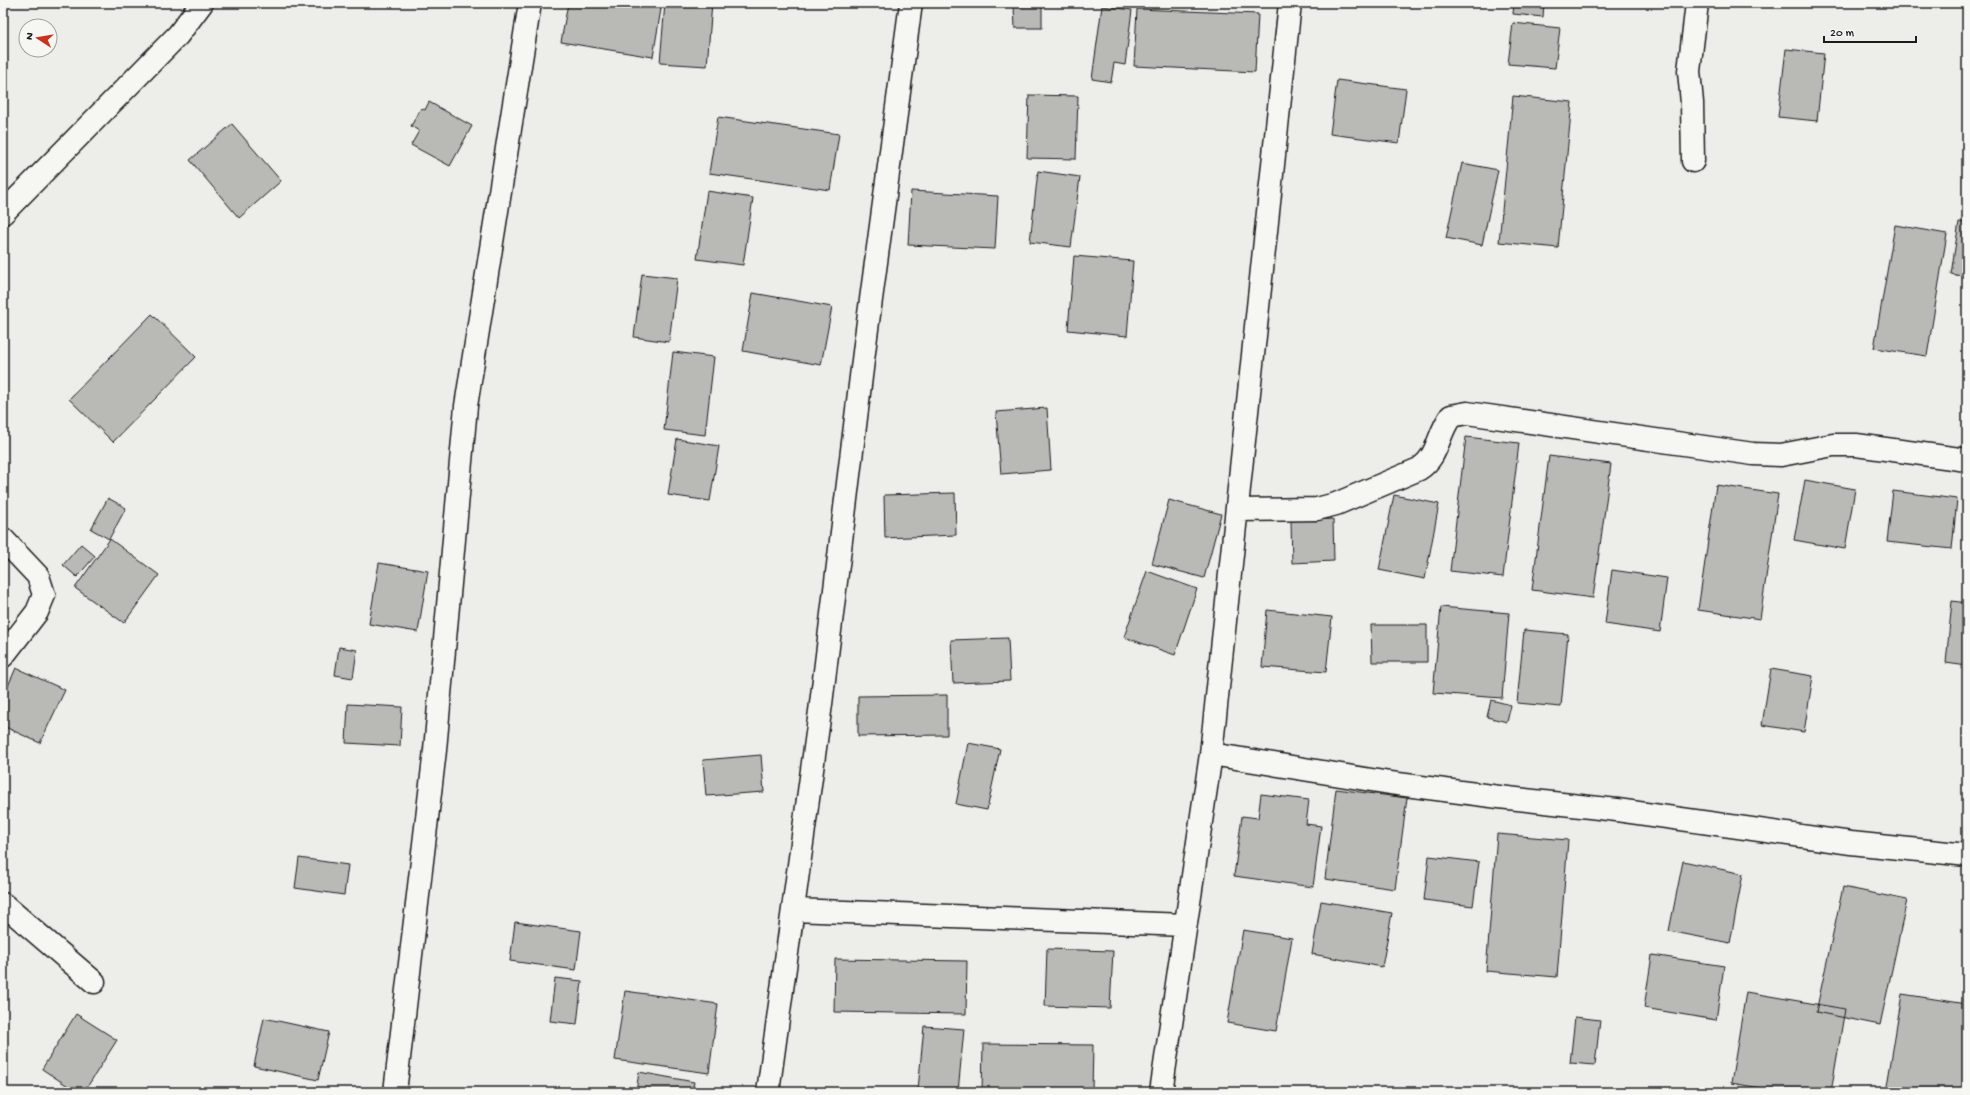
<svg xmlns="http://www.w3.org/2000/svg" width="1970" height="1095" font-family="'Gochi Hand',sans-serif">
	<rect width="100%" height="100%" fill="#edede9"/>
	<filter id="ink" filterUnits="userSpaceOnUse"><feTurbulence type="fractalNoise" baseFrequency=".025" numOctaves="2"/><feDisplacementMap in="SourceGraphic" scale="8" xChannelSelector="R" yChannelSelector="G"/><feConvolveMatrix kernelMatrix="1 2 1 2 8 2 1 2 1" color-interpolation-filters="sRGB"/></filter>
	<g filter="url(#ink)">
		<path fill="#b9b9b6" stroke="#1c1c1c" d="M568 3H662L653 57 561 42Z
			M665 3H712L707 66 660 63Z
			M1514 3H1544L1543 17 1513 14Z
			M1042 5V28H1015L1014 6Z
			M1102 6 1132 10 1125 65 1114 63 1111 82 1092 79Z
			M1137 9 1258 14 1255 72 1134 66Z
			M1513 23 1560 28 1555 68 1508 64Z
			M1786 49 1824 53 1817 121 1778 117Z
			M1337 80 1406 89 1399 143 1330 134Z
			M1029 95 1078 96 1076 159 1027 158Z
			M1513 96 1572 102 1558 248 1499 242Z
			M429 102 472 126 450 166 411 145 419 131 411 126 421 108 425 110Z
			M718 117 839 134 830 190 709 173Z
			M232 124 281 181 239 218 190 160Z
			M1462 163 1498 170 1482 245 1446 238Z
			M1038 171 1080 177 1071 247 1030 242Z
			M707 191 753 198 743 265 697 259Z
			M911 191 998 196 995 249 908 245Z
			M1959 222 1967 223V277L1951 274Z
			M1895 225 1947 234 1927 356 1874 348Z
			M1074 256 1133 261 1127 336 1068 330Z
			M642 274 677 278 669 342 634 337Z
			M753 293 832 307 821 365 743 351Z
			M152 314 196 357 113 442 69 399Z
			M673 352 714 357 705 435 664 430Z
			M1047 408 1051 470 1001 474 996 412Z
			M1466 437 1519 443 1503 577 1450 571Z
			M677 439 719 446 710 501 668 495Z
			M1549 456 1611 464 1593 598 1532 590Z
			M1805 480 1855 489 1845 549 1794 540Z
			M1716 485 1778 494 1760 619 1698 610Z
			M1893 491 1957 499 1952 549 1887 542Z
			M955 493 956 535 885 538 884 495Z
			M1394 495 1439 504 1425 579 1379 570Z
			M108 498 126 508 109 539 91 529Z
			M1169 500 1221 514 1204 578 1152 564Z
			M1333 519 1334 561 1292 563 1291 521Z
			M1967 519V562H1963Z
			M110 539 159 575 124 623 75 588Z
			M81 544 95 556 77 577 63 565Z
			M379 563 428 571 418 632 369 624Z
			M1612 570 1667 578 1660 632 1605 624Z
			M1147 571 1197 589 1175 655 1124 637Z
			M1952 601 1967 603V666L1946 663Z
			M1441 607 1509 613 1502 698 1433 693Z
			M1267 610 1332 617 1326 672 1262 667Z
			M1371 625H1427V662H1372Z
			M1524 630 1568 634 1561 707 1517 703Z
			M1008 638 1010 681 953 683 951 640Z
			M339 647 357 650 353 678 335 675Z
			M16 668 65 690 40 743 3 726V697Z
			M1771 669 1813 676 1804 732 1762 725Z
			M947 695V735L858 736V696Z
			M1491 700 1511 705 1507 722 1487 717Z
			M348 704 402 707 400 746 346 743Z
			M968 743 1000 749 987 810 956 804Z
			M761 755 764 792 706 796 703 760Z
			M1336 789 1407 798 1395 889 1325 879Z
			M1261 794 1309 800 1306 824 1321 826 1313 887 1234 876 1242 816 1258 818Z
			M1497 834 1568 840 1557 977 1486 971Z
			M1429 856 1479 862 1473 906 1424 900Z
			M299 858 348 865 344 895 295 888Z
			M1683 861 1743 874 1730 943 1669 931Z
			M1843 887 1907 900 1880 1025 1816 1012Z
			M1321 901 1392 913 1382 967 1312 954Z
			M515 922 581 931 576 970 510 961Z
			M1243 930 1292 938 1276 1031 1227 1023Z
			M1047 949 1113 951 1110 1008 1045 1006Z
			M1652 955 1724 966 1716 1020 1644 1008Z
			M835 959 967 961 966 1014 834 1012Z
			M555 978 582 981 577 1024 550 1021Z
			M625 991 718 1004 709 1073 615 1060Z
			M1746 992 1845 1009 1831 1092H1784L1731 1083Z
			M1902 994 1967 1004V1072L1964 1092H1886Z
			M76 1014 117 1040 84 1092H77L42 1069Z
			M1575 1017 1600 1020 1595 1065 1570 1063Z
			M264 1018 329 1032 318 1080 254 1066Z
			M924 1026 964 1029 958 1092 918 1090Z
			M983 1044 1093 1045 1092 1092H982Z
			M639 1072 694 1082 692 1092H636Z"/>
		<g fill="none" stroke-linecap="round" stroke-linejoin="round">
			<g stroke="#1c1c1c" stroke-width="25">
				<path id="minor" d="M1693 161 1692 103 1689 71 1697 3
					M3 213 178 35 202 3
					M1237 510 1317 509 1336 504 1419 469C1439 456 1437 435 1451 416L1467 413 1753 454 1781 455 1833 445H1856L1967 460
					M3 539 38 576 44 595 37 612 3 656
					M1211 754 1390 783 1499 797 1617 810 1851 843 1967 855
					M3 904 94 982
					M793 910 1185 925
					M395 1092 435 750 466 406 530 3
					M768 1092 821 704 865 344 911 3
					M1161 1092 1211 754 1290 3"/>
			</g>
			<use href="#minor" stroke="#f6f6f2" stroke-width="22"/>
		</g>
	</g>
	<rect width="1970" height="1095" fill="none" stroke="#f6f6f2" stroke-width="16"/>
	<rect x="8" y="8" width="1954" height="1079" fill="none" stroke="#1c1c1c" stroke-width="1.5" filter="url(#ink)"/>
	<g transform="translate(38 38) rotate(282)"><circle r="19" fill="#f6f6f2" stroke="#9f9f9c"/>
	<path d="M0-3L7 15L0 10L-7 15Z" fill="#c8321e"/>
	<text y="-6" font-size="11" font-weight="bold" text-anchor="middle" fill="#1c1c1c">N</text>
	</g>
	<path d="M1824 36v6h92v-6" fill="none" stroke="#1c1c1c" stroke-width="2"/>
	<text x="1830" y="36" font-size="12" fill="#1c1c1c" stroke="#f6f6f2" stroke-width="3" paint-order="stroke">20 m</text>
</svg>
